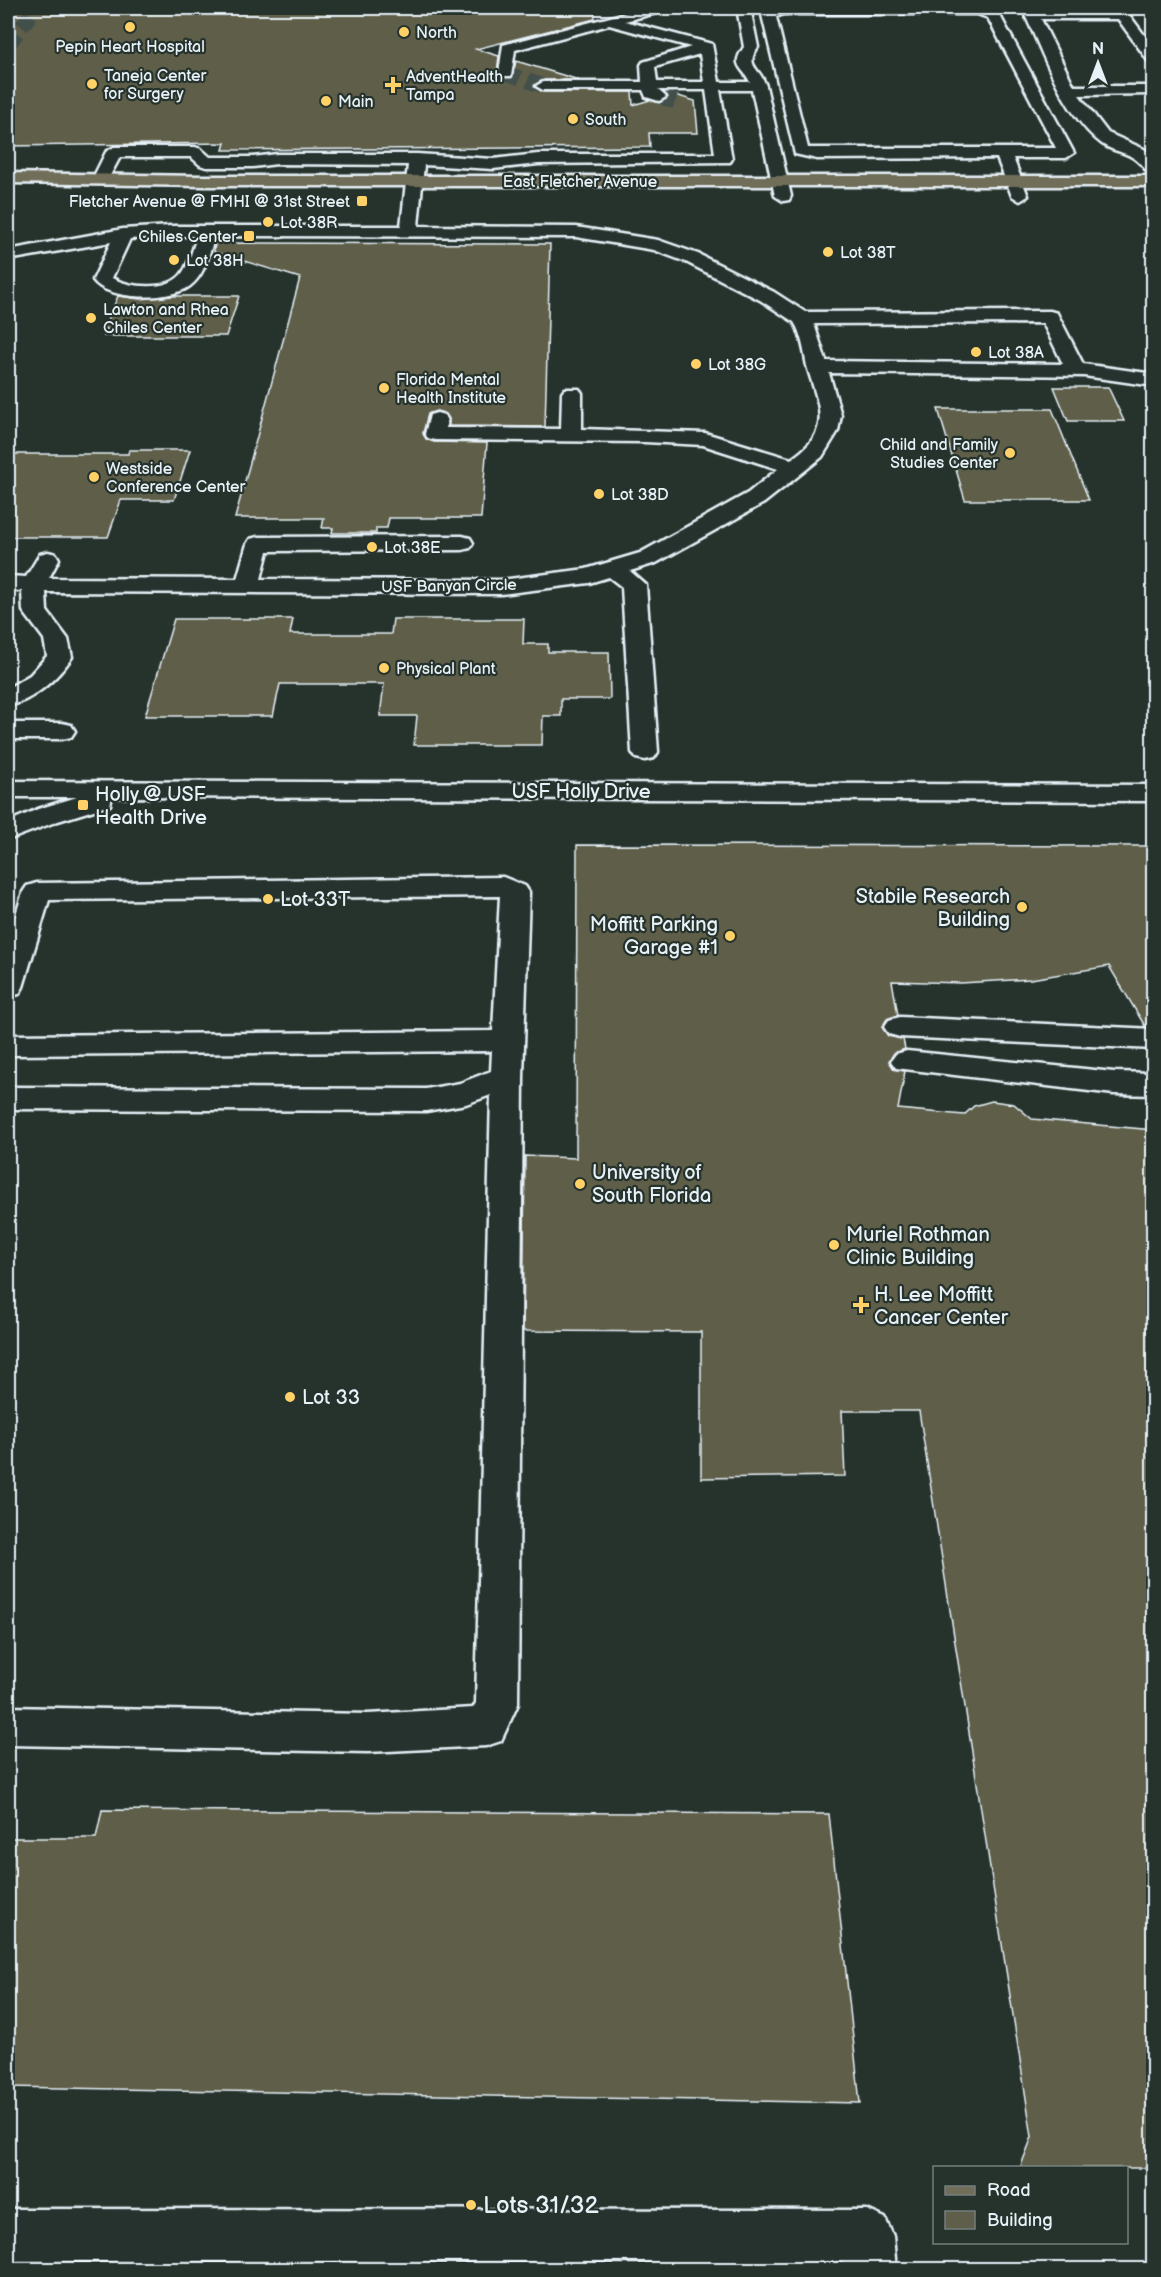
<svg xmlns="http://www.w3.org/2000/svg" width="1161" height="2277" font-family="'Balsamiq Sans',sans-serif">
	<rect width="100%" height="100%" fill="#26332d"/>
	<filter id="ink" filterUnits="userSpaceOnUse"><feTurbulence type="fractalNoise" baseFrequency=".0167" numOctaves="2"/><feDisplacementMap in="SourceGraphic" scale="12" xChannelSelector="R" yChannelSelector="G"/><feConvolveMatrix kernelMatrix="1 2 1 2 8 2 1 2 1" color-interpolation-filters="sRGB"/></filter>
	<g filter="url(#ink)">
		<path fill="#5f5e4a" stroke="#e8f1f8" stroke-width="1.5" d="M8 8H594L595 19 476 49 499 56 497 73 501 78H512L516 61 579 80H542L534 87 543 92H632L633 105 650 100 660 103 672 94 695 101 698 133H649L650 147 223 150 225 143 8 146Z
			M215 243 550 244 545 427 449 426V419L446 414 436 411 428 414 423 433 426 439 434 442 487 443 481 518H389L387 528H376V533H332L333 528H322L324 518H235L300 278 214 252Z
			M118 296 140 299 173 296H239L226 336H104L107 329H104Z
			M1054 387H1108L1124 421H1068Z
			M938 409H1052L1089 500H965Z
			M129 450H190L174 500H121L108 537H8V454H128Z
			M174 619H293L290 634H391L393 619H524L523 644H548V652H609L610 699H561V716H543L542 745H414L417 716H380L384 684H280L273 716H145Z
			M577 845 1154 846V1027L1145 1026 1109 966 1031 979 961 983 892 981 898 1015 887 1019 882 1027 888 1036 903 1039 905 1049 894 1053 889 1061 894 1069 905 1071 898 1109 964 1115 974 1106 992 1101 1014 1104 1032 1119 1154 1130V2168H1020L1032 2137 919 1411H842L845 1476 701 1478V1332L523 1331 525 1156 576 1158Z
			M102 1810 829 1814 860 2103 8 2087V1838H96Z"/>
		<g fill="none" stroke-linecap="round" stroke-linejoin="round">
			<path stroke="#43504b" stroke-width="15" stroke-dasharray="15 8" stroke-linecap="butt" d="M8 45 36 8
				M506 73 543 86
				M661 97 678 103"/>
			<g stroke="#e8f1f8" stroke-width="5">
				<path id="minor" d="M645 8H666L664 11 625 21 712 44 719 82H750C741 65 731 66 744 47L737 8H750L758 47C744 67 760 67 766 86L791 196 789 200 783 201 775 196 752 90H720L732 159 730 162 538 164 493 169 424 165 418 226 576 227 658 240 698 254 774 292 805 312 1050 311 1057 313 1059 317 1083 364 1154 374V386L1084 376 829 373 841 415 838 431 822 457 764 503 656 563 630 571 646 585 658 752 654 758 645 760 636 758 632 752 622 587 609 577 589 583 501 594 46 592 47 611 68 639 72 657C58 678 33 701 8 706V688L30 675 47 656 44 639 23 611 22 591 8 590V576L26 577 40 554 48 552 56 554 59 559 49 578 237 579 247 544 250 539 258 537 462 536 470 538 473 543 470 548 462 550 268 551 261 579 501 580 586 569 640 553 748 493 778 469 703 445 645 442 435 440 428 438 425 434 430 415 437 413 444 415 447 419 446 428 561 429 562 393 565 389H579L582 393V429L705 433 791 459C834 431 819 407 807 366 804 352 802 334 794 322L760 300 686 262 654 250 576 237 215 236C209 253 205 275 190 286 171 301 108 301 93 280L111 242 8 260V250L123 229 171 226H401L408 165 277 164 253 167H206L200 165 191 157H120L106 183H94L92 180 106 152 114 147H195L201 149 210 157H253L277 154H417L493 159 538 154H715L706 90H658L666 97 659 101 646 97 643 90H543L536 86 543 82H642L641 65 643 62 691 47 609 25 515 50 511 76H501L499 73 503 45ZM700 54 704 82H657L655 67ZM171 236H197C193 248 190 262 183 272 170 292 130 288 112 278L130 239ZM1043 323 1063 364 826 361 814 324Z
					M776 8H984L998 12 1074 153 1066 158H1013L1028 196 1020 201 1012 196 997 158 817 159 795 154 762 15ZM784 14H977L988 18 1056 148H808L776 17Z
					M1032 11 1127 12 1154 48V63L1149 62 1118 19H1041L1074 86H1154V94L1079 95 1108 133 1144 149 1154 156V175L1148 173C1130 146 1115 157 1096 139 1061 107 1045 57 1025 15Z
					M8 723H62L71 725 75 731 71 737 62 739H8Z
					M8 781 1154 785V801L112 797 110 805 58 821 8 840V822L38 809 77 797H8Z
					M503 877 525 886 529 892 523 1077 518 1704 501 1741 486 1746 368 1752 8 1745V1707L368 1714 473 1708 476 1703 491 1095 466 1104 426 1111 8 1109V1087L426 1089 460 1083 491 1071 492 1051 8 1055V1035L493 1031 500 896 49 900 23 987 19 994 8 997V940L23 892 27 886 37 883Z
					M900 1017 1154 1029V1049L900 1037 889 1034 884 1027 889 1020Z
					M907 1051 1114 1072 1154 1073V1095L1114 1094 896 1068 891 1061 896 1054Z
					M8 2209 867 2210 885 2218 893 2236 896 2270H844L843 2262 8 2261Z"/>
			</g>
			<g stroke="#e8f1f8" stroke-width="5">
				<path id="major" d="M8 173 203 176H1154V186H203L8 183Z"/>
			</g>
			<use href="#minor" fill="#26332d" fill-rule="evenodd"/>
			<use href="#major" fill="#706e59" fill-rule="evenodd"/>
		</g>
	</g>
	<g fill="#ffd166" stroke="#26332d" stroke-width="2">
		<circle cx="130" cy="27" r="6"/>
		<circle cx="404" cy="32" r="6"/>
		<circle cx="92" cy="84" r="6"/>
		<path d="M390 76h6v6h6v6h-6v6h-6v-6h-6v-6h6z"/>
		<circle cx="326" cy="101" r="6"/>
		<circle cx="573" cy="119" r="6"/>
		<rect x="356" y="195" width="12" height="12" rx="3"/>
		<circle cx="268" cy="222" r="6"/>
		<rect x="243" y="230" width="12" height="12" rx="3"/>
		<circle cx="828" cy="252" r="6"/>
		<circle cx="174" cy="260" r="6"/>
		<circle cx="91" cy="318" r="6"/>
		<circle cx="976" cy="352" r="6"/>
		<circle cx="696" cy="364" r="6"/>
		<circle cx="384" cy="388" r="6"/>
		<circle cx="1010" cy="453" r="6"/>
		<circle cx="94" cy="477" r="6"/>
		<circle cx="599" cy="494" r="6"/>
		<circle cx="372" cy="547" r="6"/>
		<circle cx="384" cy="668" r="6"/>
		<rect x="77" y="799" width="12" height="12" rx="3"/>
		<circle cx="268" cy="899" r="6"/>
		<circle cx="1022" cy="907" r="6"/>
		<circle cx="730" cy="936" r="6"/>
		<circle cx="580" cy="1184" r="6"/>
		<circle cx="834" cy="1245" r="6"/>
		<path d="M858 1296h6v6h6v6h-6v6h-6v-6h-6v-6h6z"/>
		<circle cx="290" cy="1397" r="6"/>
		<circle cx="471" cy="2205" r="6"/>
	</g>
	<g text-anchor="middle" stroke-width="4.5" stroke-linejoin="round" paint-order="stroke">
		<g font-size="16" fill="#e8f1f8" stroke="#26332d" text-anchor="start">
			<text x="416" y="38">North</text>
			<text x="130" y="52" text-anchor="middle">Pepin Heart Hospital</text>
			<text x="104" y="81">Taneja Center<tspan x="104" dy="18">for Surgery</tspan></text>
			<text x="406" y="82">AdventHealth<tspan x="406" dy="18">Tampa</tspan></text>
			<text x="338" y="107">Main</text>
			<text x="585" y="125">South</text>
			<text x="350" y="207" text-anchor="end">Fletcher Avenue @ FMHI @ 31st Street</text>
			<text x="280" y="228">Lot 38R</text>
			<text x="237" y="242" text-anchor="end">Chiles Center</text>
			<text x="840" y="258">Lot 38T</text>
			<text x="186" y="266">Lot 38H</text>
			<text x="103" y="315">Lawton and Rhea<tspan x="103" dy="18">Chiles Center</tspan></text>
			<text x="988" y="358">Lot 38A</text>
			<text x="708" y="370">Lot 38G</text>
			<text x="396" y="385">Florida Mental<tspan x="396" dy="18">Health Institute</tspan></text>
			<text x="998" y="450" text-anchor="end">Child and Family<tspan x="998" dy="18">Studies Center</tspan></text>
			<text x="106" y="474">Westside<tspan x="106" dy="18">Conference Center</tspan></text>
			<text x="611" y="500">Lot 38D</text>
			<text x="384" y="553">Lot 38E</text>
			<text x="396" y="674">Physical Plant</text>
		</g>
		<g font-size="16" fill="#e8f1f8" stroke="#26332d">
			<text x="580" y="187">East Fletcher Avenue</text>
			<text transform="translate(449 585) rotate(-1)" y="6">USF Banyan Circle</text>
		</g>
		<g font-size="20" fill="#e8f1f8" stroke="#26332d">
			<text x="581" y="798">USF Holly Drive</text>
		</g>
		<g font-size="20" fill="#e8f1f8" stroke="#26332d" text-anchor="start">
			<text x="95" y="801">Holly @ USF<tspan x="95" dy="23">Health Drive</tspan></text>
			<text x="1010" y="903" text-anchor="end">Stabile Research<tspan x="1010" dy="23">Building</tspan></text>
			<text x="280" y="906">Lot 33T</text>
			<text x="718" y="931" text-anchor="end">Moffitt Parking<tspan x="718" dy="23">Garage #1</tspan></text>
			<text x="592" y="1179">University of<tspan x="592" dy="23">South Florida</tspan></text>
			<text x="846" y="1241">Muriel Rothman<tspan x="846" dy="23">Clinic Building</tspan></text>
			<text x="874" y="1301">H. Lee Moffitt<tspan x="874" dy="23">Cancer Center</tspan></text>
			<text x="302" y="1404">Lot 33</text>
		</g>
		<g font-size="24" fill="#e8f1f8" stroke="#26332d" text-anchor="start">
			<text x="483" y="2213">Lots 31/32</text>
		</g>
	</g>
	<rect width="1161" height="2277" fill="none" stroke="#26332d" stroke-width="30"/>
	<rect x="15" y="15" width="1131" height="2247" fill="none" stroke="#e8f1f8" stroke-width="2" filter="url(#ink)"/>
	<rect x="933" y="2166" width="195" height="78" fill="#26332d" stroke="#747f7e" stroke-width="1.5"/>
	<rect x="945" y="2186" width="30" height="9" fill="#706e59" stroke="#747f7e" stroke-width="1.5"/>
	<text x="987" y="2196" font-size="18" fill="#e8f1f8">Road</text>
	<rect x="945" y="2211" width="30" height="18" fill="#5f5e4a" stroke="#747f7e" stroke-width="1.5"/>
	<text x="987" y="2226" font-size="18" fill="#e8f1f8">Building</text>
	<g transform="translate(1098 63)" stroke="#26332d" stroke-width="4.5" paint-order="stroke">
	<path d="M0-4.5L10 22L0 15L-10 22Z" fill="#e8f1f8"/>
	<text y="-9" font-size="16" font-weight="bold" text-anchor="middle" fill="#e8f1f8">N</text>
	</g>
</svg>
